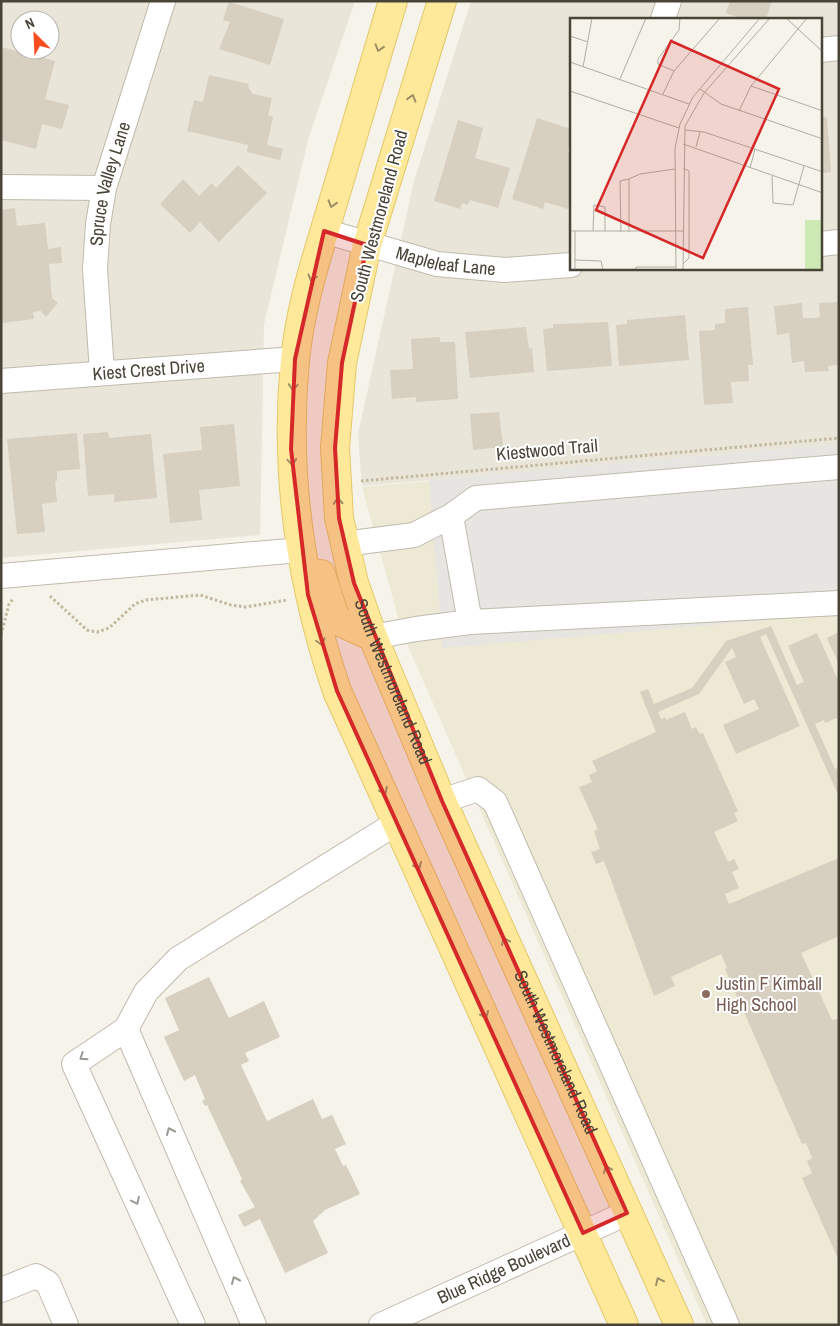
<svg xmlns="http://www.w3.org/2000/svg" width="840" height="1326" font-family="'Archivo Narrow',sans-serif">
	<rect width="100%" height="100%" fill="#f5f3ea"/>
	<path fill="#e9e5d8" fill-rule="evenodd" d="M1 1H355L308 140 264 324 260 535 1 558ZM20 20H50V50H20Z
		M471 1H839V444L362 486 358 434 414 181ZM571 19H821V269H571Z"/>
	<path fill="#eee9d4" d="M839 444V1325H707L403 635 362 487Z"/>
	<path fill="#e7e5e2" d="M839 444V614L443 648 429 480Z"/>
	<path fill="#d7cfc0" d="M730 1H772L766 19H742L726 13Z
		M229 2 284 19 270 65 219 49 230 22 223 20Z
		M1 47 55 61 45 99 69 105 62 129 42 124 36 149 1 140Z
		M209 75 249 84 248 87 253 94 272 98 268 115 273 117 267 145 283 149 280 160 247 152 248 145 187 131 194 100 203 102Z
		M827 117 831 172 821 173V118Z
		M537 118 571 129 568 152 571 153V197L568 209 545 202 543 209 512 199Z
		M458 120 483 128 475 158 510 168 498 208 470 200 468 205 462 203 460 209 434 201Z
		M238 165 267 193 219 242 200 222 190 233 160 204 183 179 199 196 212 183 216 188Z
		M15 208 17 226 45 223 48 249 61 247 62 263 49 264 52 298 58 303 46 317 41 311 33 312 34 319 1 323V210Z
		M839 302V365L828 366 829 371 805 372 804 361 792 363 789 333 777 335 774 306 802 303 803 318H815L820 317 819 303Z
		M748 307 753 365H748L749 381 731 382 733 403 704 405 699 331 715 330V324L725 323V309Z
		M685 315 689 360 619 366 616 325 627 324V320Z
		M608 322 612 366 547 371 543 329 553 328V324H558Z
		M526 327 529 349 532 348 534 372 470 378 465 332Z
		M440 337V342H455L458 399 416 402V397L392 399 390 370 413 369 411 339Z
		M499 412 503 447 473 450 470 414Z
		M234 424 240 486 199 490 202 520 170 523 163 454 202 450 200 427Z
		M108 432 109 438 151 434 157 498 114 502V494L88 496 83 434Z
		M77 433 80 469 57 471V481H55L57 502 42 504 45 532 17 534 7 439Z
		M771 626 797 685 804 682 788 646 817 633 839 682V717L825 723 824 720 815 724 835 769 839 767V797L766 634 760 637 800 726 736 754 723 725 759 709 754 699 744 704 725 662 736 657 732 648 699 694 658 712 661 719 665 717 666 720 685 712 692 729 696 727 700 734 703 733 738 811 734 813 738 821 714 832 728 862 734 859 739 869 732 872 739 888 725 894 729 904 839 858V936L801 953 832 1020 839 1019V1261L802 1178 812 1173 807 1161 812 1158 806 1143 802 1144 725 969 727 968 721 954 671 977 675 986 654 996 604 861 596 864 591 852 600 849 594 831 598 829 579 787 592 782 589 775 597 771 592 761 656 732 640 692 648 689 654 704 692 688 726 641Z
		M839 632V665L827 638Z
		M209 977 229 1018 264 1001 280 1037 245 1053 249 1061 241 1065 267 1121 313 1099 322 1119 332 1115 346 1144 335 1149 343 1166 346 1165 360 1194 325 1210 313 1221 328 1253 285 1273 260 1219 244 1227 238 1215 255 1207 240 1181 242 1179 207 1105 205 1106 202 1101 205 1099 195 1075 184 1081 164 1037 179 1030 165 998Z"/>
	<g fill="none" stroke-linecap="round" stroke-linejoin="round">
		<g stroke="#c1bbad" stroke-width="26">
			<g id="minor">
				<path d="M663 19 669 1"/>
				<path d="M821 50 839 48"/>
				<path d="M1 187 104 188"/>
				<path id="s1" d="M324 231 437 264 505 270 571 265"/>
				<path d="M821 244 839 242"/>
				<path id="s2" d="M102 372 95 269 98 224 104 188 163 1"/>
				<path id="s3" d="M1 381 295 359"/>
				<path d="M451 516 470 622"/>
				<path d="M344 544 414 535 451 516 476 498 839 467"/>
				<path d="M1 576 301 550"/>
				<path d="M373 637 416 629 470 622 839 603"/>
				<path d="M442 801 478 789 495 802 727 1325"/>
				<path d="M126 1029 146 992 178 959 398 822"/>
				<path d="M1 1290 36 1276 48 1283 66 1325"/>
				<path d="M193 1325 74 1064 126 1029 254 1325"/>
				<path id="s4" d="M381 1325 627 1213"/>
			</g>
		</g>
		<g stroke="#e4c869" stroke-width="30">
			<g id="major">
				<path d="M393 1C374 66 354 131 335 196 319 250 300 305 295 361 284 474 301 585 337 691L624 1325"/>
				<path id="s5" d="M442 1 367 245 342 363 335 448 339 518 354 583 373 637 442 801 679 1325"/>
				<path d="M321 574 336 620 373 637"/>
			</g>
		</g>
		<path stroke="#c3b89e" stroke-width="3" stroke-dasharray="2.5 2.5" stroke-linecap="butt" d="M361 481 839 438
			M50 596 87 630 97 632 109 628 135 604 146 600 200 595 231 605 246 607 287 600
			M1 635 9 604 13 599"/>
		<use href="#minor" stroke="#fff" stroke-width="24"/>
		<use href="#major" stroke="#fee99b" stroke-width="28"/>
	</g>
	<defs><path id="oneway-chevron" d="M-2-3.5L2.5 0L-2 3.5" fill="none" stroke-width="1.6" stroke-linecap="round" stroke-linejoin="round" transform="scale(1.25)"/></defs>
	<g stroke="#9a8e65">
		<use href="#oneway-chevron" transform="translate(379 48) rotate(107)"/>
		<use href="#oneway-chevron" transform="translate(412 98) rotate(-73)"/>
		<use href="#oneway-chevron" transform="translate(332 204) rotate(107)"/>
		<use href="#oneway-chevron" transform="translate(312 278) rotate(105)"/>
		<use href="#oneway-chevron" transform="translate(293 387) rotate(94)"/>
		<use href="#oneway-chevron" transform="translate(292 462) rotate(85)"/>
		<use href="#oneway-chevron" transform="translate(338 501) rotate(-93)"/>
		<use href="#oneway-chevron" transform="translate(321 642) rotate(74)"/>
		<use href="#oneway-chevron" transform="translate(384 791) rotate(65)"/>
		<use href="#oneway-chevron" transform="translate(418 866) rotate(66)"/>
		<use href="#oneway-chevron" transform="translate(505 941) rotate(-114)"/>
		<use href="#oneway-chevron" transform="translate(485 1015) rotate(66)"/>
		<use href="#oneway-chevron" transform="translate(607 1169) rotate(-114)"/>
		<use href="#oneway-chevron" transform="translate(659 1281) rotate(-115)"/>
	</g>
	<g stroke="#9b9892">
		<use href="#oneway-chevron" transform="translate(83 1057) rotate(146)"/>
		<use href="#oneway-chevron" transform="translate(170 1131) rotate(-114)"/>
		<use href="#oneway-chevron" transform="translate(136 1201) rotate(65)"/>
		<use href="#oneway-chevron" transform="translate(235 1280) rotate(-114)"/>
	</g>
	<path fill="#d62828" fill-opacity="0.2" stroke="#d62828" stroke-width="4" stroke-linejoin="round" d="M324 231 367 245 342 363 335 448 339 518 354 583 442 801 627 1213 583 1233 337 691 308 595 291 449 295 359Z"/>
	<circle fill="#8d6e63" stroke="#fff" stroke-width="2" cx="706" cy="994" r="5"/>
	<g text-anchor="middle" stroke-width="4" stroke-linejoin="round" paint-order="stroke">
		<g font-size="18" fill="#494438" stroke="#fff">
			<text dy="6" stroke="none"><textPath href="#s2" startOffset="190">Spruce Valley Lane</textPath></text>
			<text transform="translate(379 216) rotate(-75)" y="6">South Westmoreland Road</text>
			<text dy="6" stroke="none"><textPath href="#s1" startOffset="126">Mapleleaf Lane</textPath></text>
			<text dy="6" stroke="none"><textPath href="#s3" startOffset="148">Kiest Crest Drive</textPath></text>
			<text transform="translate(547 450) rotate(-5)" y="6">Kiestwood Trail</text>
			<text dy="6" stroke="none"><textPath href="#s5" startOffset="704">South Westmoreland Road</textPath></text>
			<text dy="6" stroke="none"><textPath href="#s5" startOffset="1109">South Westmoreland Road</textPath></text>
			<text dy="6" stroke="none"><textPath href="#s4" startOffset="135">Blue Ridge Boulevard</textPath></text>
		</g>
		<g font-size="18" fill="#785e54" stroke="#fff" text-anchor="start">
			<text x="716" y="990">Justin F Kimball<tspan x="716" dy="21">High School</tspan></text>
		</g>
	</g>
	<g transform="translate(570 18)">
		<rect width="252" height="252" fill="#f5f3ea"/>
		<path d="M235 202H252V252H235Z" fill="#cde9b4"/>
		<path fill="none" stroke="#b0ada3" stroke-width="1" d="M216 0 253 34M0 18 18 24M0 44 119 86M13 49 22 0M104 53 88 46V41L109 12 110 0M50 61 76 0M181 68 253 93M130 71 151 86 253 121M0 73 109 110M93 76 104 53 150 0M169 93 181 68 237 0M115 112 134 114 253 154M113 126 253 175M126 129 130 114M113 150 119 153V240L113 246M180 150 185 131M202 158 203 185 223 187 234 148M59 161 70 156 105 151M0 213H113M5 213V252M23 213 24 187 35 189V213M51 214 50 163 59 161V214M5 242 31 243 33 252M66 252V249H106M106 252 105 130 110 106 123 79 190 0M113 252 115 108 134 75 200 0"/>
		<path fill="#d62828" fill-opacity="0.15" stroke="#d62828" stroke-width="2.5" d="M101 23 209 71 133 240 26 192Z"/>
		<rect width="252" height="252" fill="none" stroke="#494438" stroke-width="2.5"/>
	</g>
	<rect width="840" height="1326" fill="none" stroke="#494438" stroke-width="5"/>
	<g transform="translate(35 35) rotate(336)"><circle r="24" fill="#ffffff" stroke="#b6b4af"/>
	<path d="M0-4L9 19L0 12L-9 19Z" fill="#f94d1d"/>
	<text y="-8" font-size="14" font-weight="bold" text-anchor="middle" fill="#494438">N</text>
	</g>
</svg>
